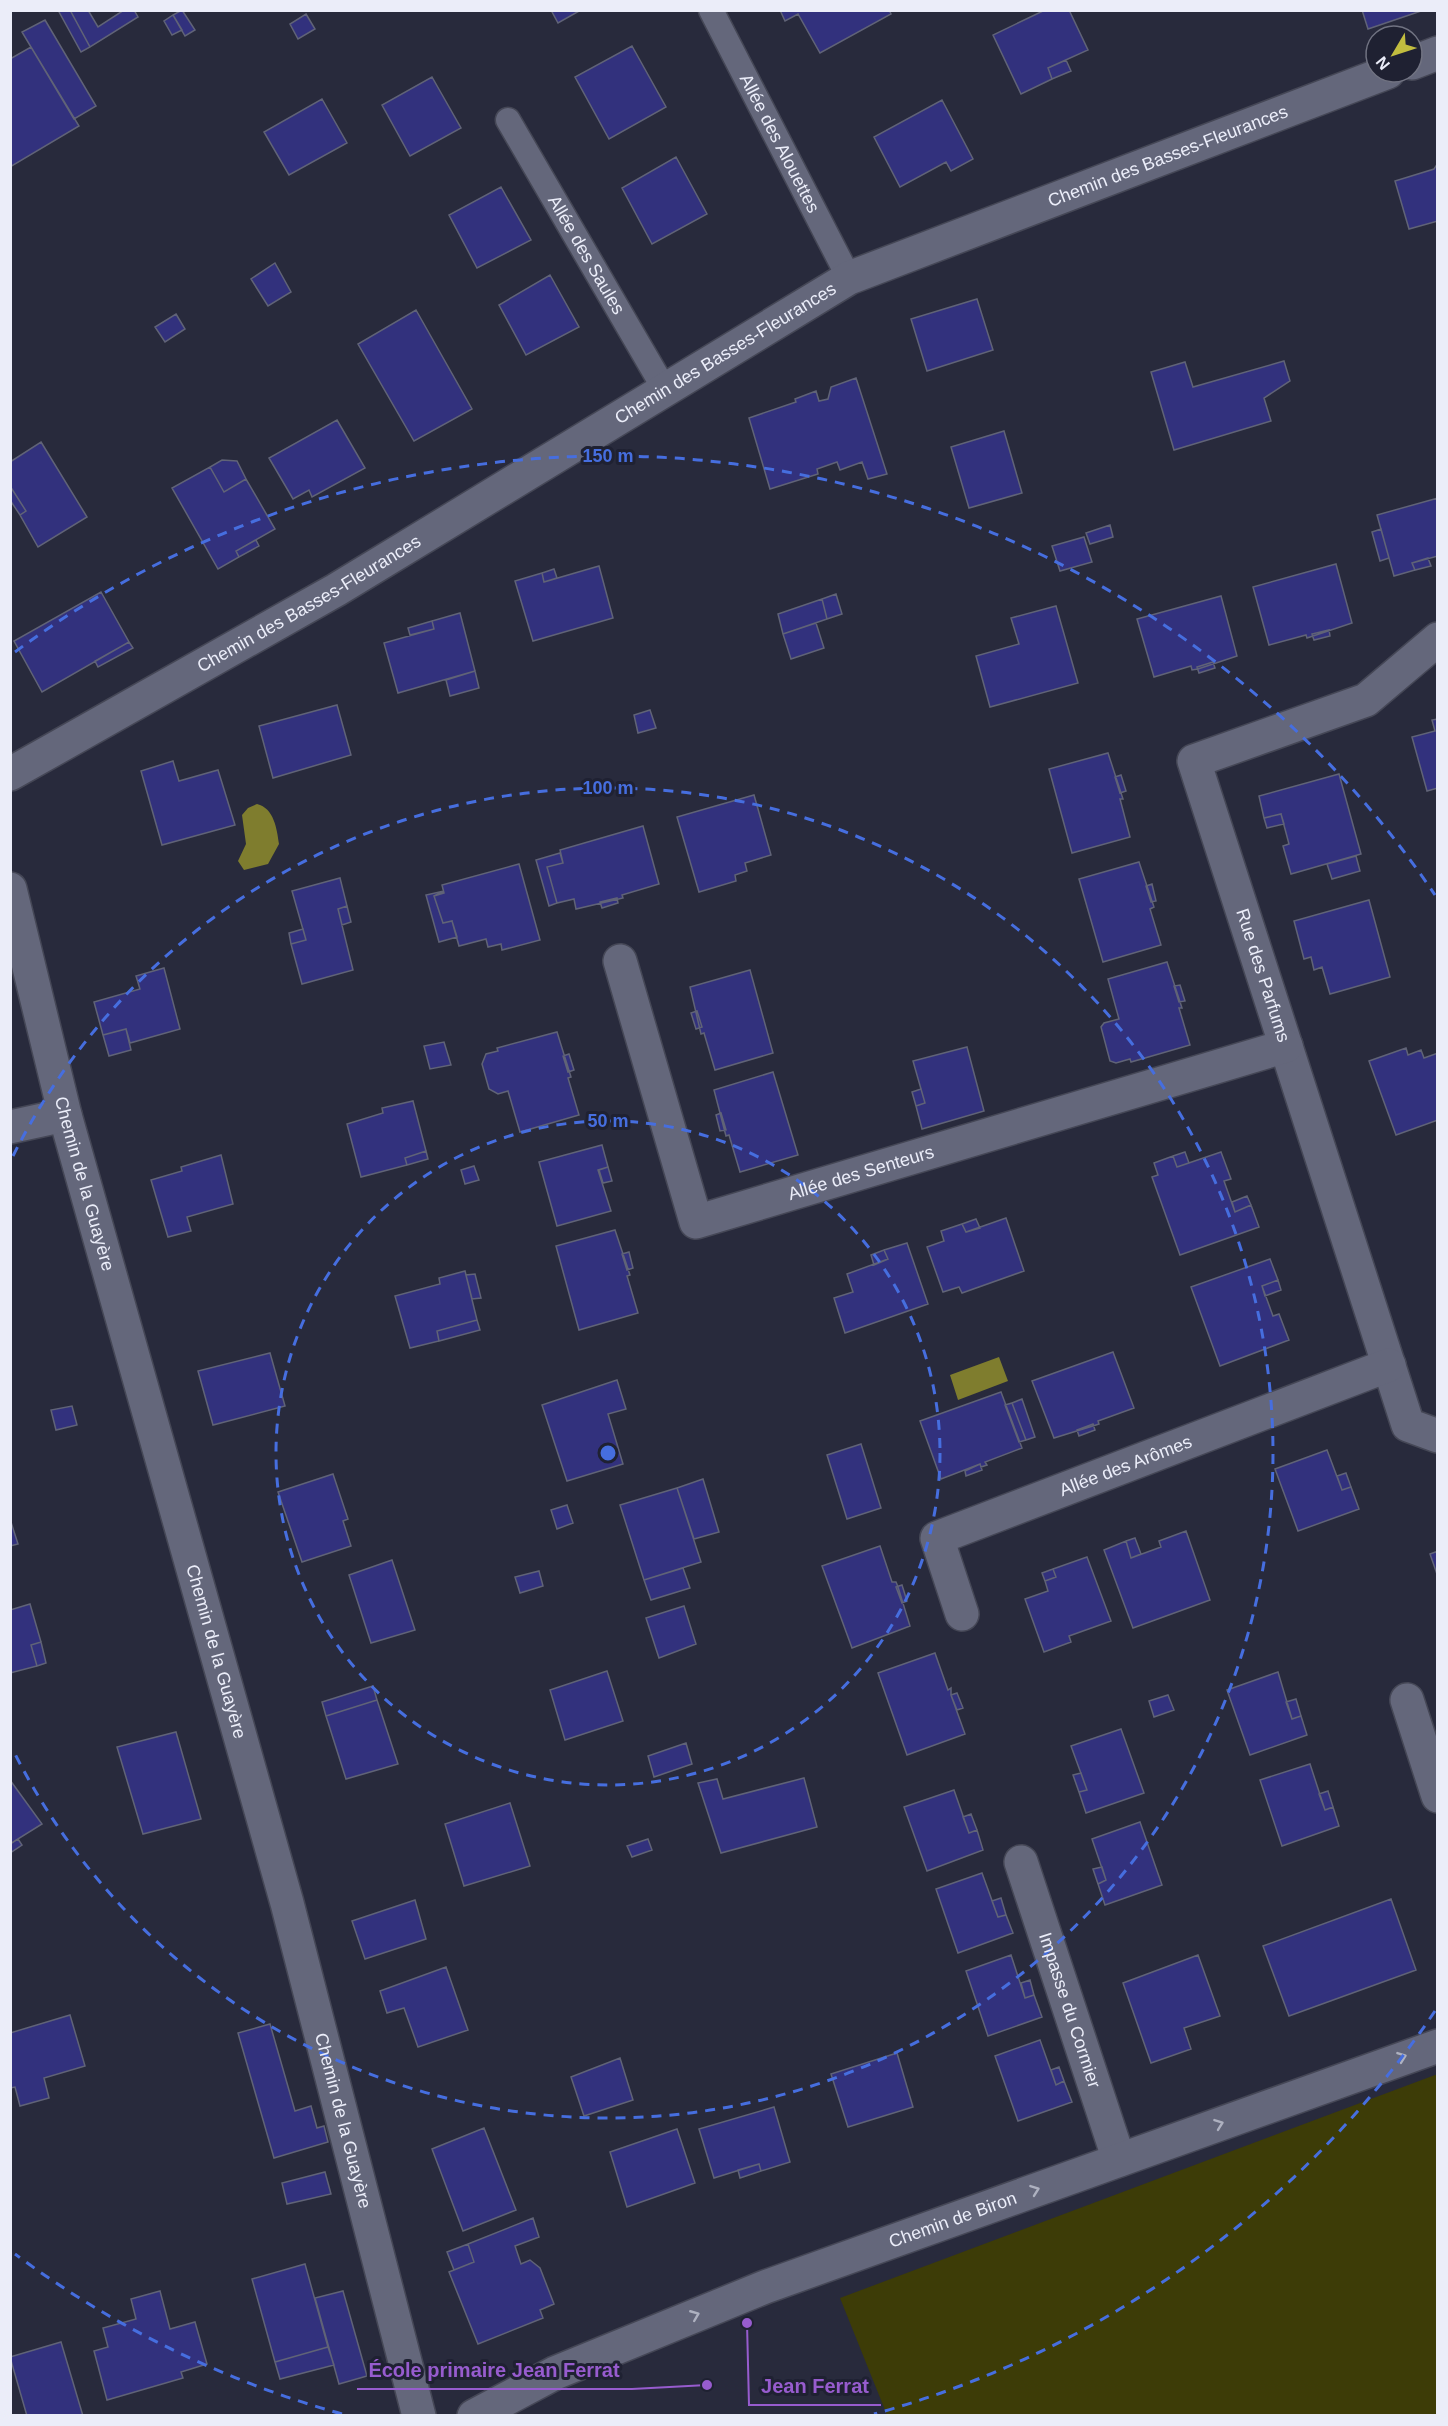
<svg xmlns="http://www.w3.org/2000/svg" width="1448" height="2426" font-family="Arial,sans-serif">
	<rect width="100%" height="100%" fill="#282a3c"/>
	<path fill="#3d3c07" d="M1435 2075H1438L1437 2415H887L840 2298Z"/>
	<path fill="#7f7d2e" d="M257 804C274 808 277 829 279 844L268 864 244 870 238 861 246 844 242 815 248 808Z
		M999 1357 1008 1381 958 1400 950 1375Z"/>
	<path fill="#32317d" stroke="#606377" stroke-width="1.5" d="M58 10H70L90 47 81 52Z
		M70 10H88L98 27 124 10H134L138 17 90 47Z
		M182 10 195 30 185 36 173 15Z
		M551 10H581L558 23Z
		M780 10H889L891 14 820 53 798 14 785 21Z
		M1045 10H1069L1088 50 1048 68 1052 79 1021 94 993 35Z
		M1362 10H1424L1368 29Z
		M306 14 315 29 298 39 290 24Z
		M173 15 182 30 172 35 164 21Z
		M45 20 96 106 74 119 22 32Z
		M632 46 666 107 609 139 575 77Z
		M31 47 79 126 10 167V59Z
		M1066 60 1071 71 1052 79 1048 68Z
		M432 77 461 128 410 156 382 105Z
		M322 99 347 143 289 175 264 132Z
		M942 100 973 159 951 171 946 162 900 187 874 137Z
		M676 157 707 214 652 244 622 188Z
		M1438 163V221L1409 229 1395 181 1434 169Z
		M501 187 531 240 477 268 449 215Z
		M275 263 291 292 268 306 251 279Z
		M550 275 579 327 526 355 499 305Z
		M977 299 993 350 927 371 911 319Z
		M416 310 472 409 414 441 358 344Z
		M176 314 185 329 165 342 155 327Z
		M1284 361 1290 381 1264 398 1271 421 1174 450 1151 372 1185 362 1193 387Z
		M856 378 887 474 868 479 862 462 840 470 837 462 817 469 818 474 770 489 749 418 796 402 795 399 816 391 819 401 828 399 831 387Z
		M337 420 365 468 312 497 309 490 293 499 269 458Z
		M1004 431 1022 493 969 508 951 447Z
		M41 442 87 517 38 547 20 515 26 511 10 486V462Z
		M222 460 237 461 246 479 224 492 210 467Z
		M210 467 224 492 246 479 275 529 236 551 239 557 218 569 172 488Z
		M10 486 26 511 20 515 10 500Z
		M1438 498V556L1412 563 1415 570 1394 576 1377 515Z
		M1110 525 1113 537 1090 544 1086 533Z
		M1381 529 1389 558 1380 561 1372 532Z
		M1084 537 1092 562 1060 571 1052 546Z
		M256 540 259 546 239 557 236 551Z
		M1428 558 1431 566 1415 570 1412 563Z
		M1336 564 1352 623 1307 638 1306 635 1269 645 1253 587Z
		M599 566 613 618 533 641 515 581 542 573 544 582Z
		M554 569 557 578 544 582 542 573Z
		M101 592 129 642 42 692 14 641Z
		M836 594 842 614 827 619 822 599Z
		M1221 596 1237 656 1198 669 1192 670 1191 666 1154 677 1137 619Z
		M822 599 827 619 783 634 778 614Z
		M1056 606 1078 683 990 707 976 656 1019 644 1011 618Z
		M460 613 475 671 398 693 384 643 434 629 432 621Z
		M432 621 434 629 410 635 408 628Z
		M816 623 824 648 791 659 783 634Z
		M1329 630 1330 636 1314 640 1312 634Z
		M129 642 133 648 98 667 95 661Z
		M1213 662 1215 668 1199 673 1197 667Z
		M475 671 479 688 450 696 446 680Z
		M337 705 351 755 273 778 259 726Z
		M650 710 656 728 638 733 634 715Z
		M1438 719V788L1427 791 1412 737 1435 731 1432 720Z
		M1108 753 1123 799H1120L1130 837 1072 853 1049 769Z
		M173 761 179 781 218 770 235 825 162 845 141 771Z
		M1339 774 1361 854 1291 874 1283 846 1289 844 1281 814 1264 818 1259 796Z
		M1121 775 1126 791 1120 793 1115 777Z
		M754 795 771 855 745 863 747 871 735 875 736 881 699 892 677 817Z
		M1281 814 1284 824 1267 828 1264 818Z
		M643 826 659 884 622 895 623 898 576 909 574 899 557 903 547 867 563 863 560 850Z
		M560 853 563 863 547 867 557 903 549 906 536 860Z
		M1356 856 1360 871 1332 879 1327 864Z
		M1139 862 1154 907 1150 909 1161 945 1103 962 1079 879Z
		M519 864 540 940 502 950 501 944 488 947 486 939 459 946 452 921 443 923 434 896 444 893 442 885Z
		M340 878 347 906 338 909 353 970 302 984 291 944 306 940 292 891Z
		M1152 884 1156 901 1151 902 1146 886Z
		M444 891 434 896 443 923 452 921 457 937 439 942 426 895Z
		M617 898 618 903 602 908 600 902Z
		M1369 900 1390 977 1330 994 1322 967 1314 970 1311 957 1304 959 1294 921Z
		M347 906 351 922 342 925 338 909Z
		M303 929 306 940 291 944 289 933Z
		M1167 962 1182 1008H1179L1190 1045 1131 1062 1130 1059 1116 1063 1110 1061 1101 1027 1104 1023 1119 1019 1108 979Z
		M164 968 180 1029 130 1043 126 1029 103 1035 94 1002 140 989 136 976Z
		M750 970 773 1053 715 1070 704 1033 701 1034 690 987Z
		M1180 985 1185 1001 1179 1002 1174 986Z
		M697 1011 702 1027 696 1029 691 1013Z
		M126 1029 131 1050 109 1056 103 1035Z
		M557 1032 571 1077 568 1078 579 1115 520 1132 508 1091 498 1094 489 1089 482 1064 486 1054 498 1051 497 1048Z
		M444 1042 451 1065 430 1069 424 1046Z
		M967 1047 984 1111 922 1129 916 1106 925 1103 913 1061Z
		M1406 1048 1408 1055 1421 1050 1424 1058 1438 1053V1120L1396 1135 1369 1061Z
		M569 1054 574 1070 568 1072 563 1056Z
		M773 1072 798 1155 740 1172 729 1135 726 1136 714 1090Z
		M921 1089 925 1103 916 1106 912 1092Z
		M413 1101 426 1151 405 1158 407 1165 361 1177 347 1124 383 1113 382 1108Z
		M721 1113 726 1130 720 1131 716 1115Z
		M602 1145 608 1167 598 1170 611 1211 557 1226 539 1162Z
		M426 1151 428 1159 407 1165 405 1158Z
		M1185 1152 1189 1163 1177 1167 1173 1156Z
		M1221 1152 1231 1179 1224 1181 1235 1212 1251 1205 1259 1227 1180 1255 1152 1177 1158 1175 1154 1163 1173 1156 1177 1167Z
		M221 1155 233 1204 187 1217 191 1231 168 1237 151 1180 182 1171 181 1167Z
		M474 1166 479 1180 465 1184 461 1170Z
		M608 1167 612 1181 603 1183 599 1170Z
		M1247 1196 1251 1205 1235 1212 1232 1202Z
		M1006 1218 1024 1271 962 1293 959 1287 943 1292 927 1247 944 1241 941 1231 962 1224 966 1232Z
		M976 1219 980 1228 966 1232 962 1224Z
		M615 1230 630 1275 627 1276 638 1313 579 1330 556 1246Z
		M907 1243 928 1304 845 1333 834 1298 853 1292 847 1274 888 1259 884 1250Z
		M884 1250 888 1259 874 1265 871 1255Z
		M629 1252 633 1268 627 1270 622 1254Z
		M1270 1259 1278 1280 1262 1286 1273 1316 1279 1314 1289 1340 1220 1366 1191 1287Z
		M465 1271 477 1320 437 1331 439 1341 410 1348 395 1296 440 1284 439 1278Z
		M475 1274 481 1298 472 1299 466 1275Z
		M1278 1280 1281 1290 1265 1296 1262 1286Z
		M477 1320 480 1330 439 1341 437 1331Z
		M1113 1352 1134 1408 1098 1421 1099 1424 1096 1425 1054 1438 1032 1381Z
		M270 1353 285 1406 213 1425 198 1371Z
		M617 1380 626 1409 608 1414 623 1464 567 1481 542 1405Z
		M1001 1392 1022 1448 985 1462 987 1465 981 1467 980 1464 941 1479 920 1421Z
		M1022 1399 1035 1437 1026 1440 1012 1403Z
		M1012 1403 1026 1440 1019 1442 1005 1405Z
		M72 1406 77 1425 56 1430 51 1410Z
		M1093 1424 1095 1430 1079 1436 1077 1430Z
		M861 1444 881 1508 847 1519 827 1455Z
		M1327 1450 1342 1490 1351 1487 1359 1509 1298 1531 1275 1469Z
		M980 1464 982 1470 966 1476 965 1471Z
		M1346 1473 1351 1487 1342 1490 1337 1476Z
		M333 1474 348 1519 343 1521 351 1546 302 1562 278 1492Z
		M703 1479 719 1532 694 1539 677 1488Z
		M677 1488 701 1562 644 1580 620 1505Z
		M567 1505 573 1523 557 1529 551 1510Z
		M10 1519 18 1544 10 1546Z
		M1186 1531 1210 1600 1133 1628 1104 1550 1126 1541 1131 1558 1161 1547 1159 1541Z
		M1135 1538 1141 1554 1131 1558 1126 1541Z
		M880 1546 892 1582H896L898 1587 910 1626 852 1648 822 1566Z
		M1438 1551V1577L1430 1554Z
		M1087 1557 1111 1621 1069 1636 1071 1642 1044 1652 1025 1599 1048 1591 1045 1581 1056 1577 1053 1569Z
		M392 1560 415 1630 371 1643 349 1575Z
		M683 1568 690 1588 651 1600 644 1580Z
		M1053 1569 1056 1577 1045 1581 1042 1573Z
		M539 1571 543 1586 520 1593 515 1577Z
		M902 1585 907 1601 902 1603 896 1587Z
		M30 1604 41 1642 31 1645 37 1666 10 1673V1610Z
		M684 1606 696 1644 659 1658 646 1618Z
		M41 1642 46 1663 37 1666 31 1645Z
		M935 1653 948 1690 951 1688V1695L965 1734 907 1755 878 1673Z
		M607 1671 623 1721 565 1740 550 1690Z
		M1278 1672 1292 1719 1301 1716 1307 1735 1250 1755 1227 1690Z
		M373 1686 377 1700 326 1716 322 1702Z
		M957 1693 963 1708 957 1710 951 1695Z
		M1168 1695 1174 1710 1154 1717 1149 1701Z
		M1296 1699 1301 1716 1292 1719 1286 1702Z
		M377 1700 398 1764 346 1779 326 1716Z
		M1121 1729 1144 1793 1086 1813 1079 1792 1087 1790 1071 1746Z
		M176 1732 201 1819 143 1834 117 1747Z
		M686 1743 692 1764 654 1777 648 1756Z
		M1310 1764 1325 1810 1333 1807 1339 1826 1282 1846 1260 1780Z
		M1081 1773 1087 1790 1079 1792 1073 1775Z
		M804 1778 817 1827 721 1853 698 1783 717 1779 723 1799Z
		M10 1780 42 1824 10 1844Z
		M954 1790 969 1833 977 1830 983 1850 927 1871 904 1807Z
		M1328 1791 1333 1807 1325 1810 1319 1794Z
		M510 1803 530 1866 464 1886 445 1824Z
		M971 1814 977 1830 969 1833 963 1817Z
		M1140 1822 1162 1885 1105 1905 1098 1884 1106 1880 1092 1839Z
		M18 1839 22 1845 10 1853V1844Z
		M648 1839 652 1850 632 1857 627 1846Z
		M1102 1867 1106 1880 1098 1884 1093 1869Z
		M982 1873 998 1917 1006 1915 1013 1933 958 1953 936 1889Z
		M1001 1898 1006 1915 998 1917 992 1901Z
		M1391 1899 1416 1970 1289 2016 1263 1946Z
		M415 1900 426 1939 365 1959 352 1921Z
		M1011 1955 1025 1998 1034 1995 1042 2017 988 2036 966 1971Z
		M1198 1955 1220 2016 1184 2028 1191 2049 1151 2063 1123 1983Z
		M446 1967 468 2030 418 2047 404 2008 387 2013 380 1991Z
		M1030 1980 1034 1995 1025 1998 1021 1983Z
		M70 2015 85 2066 44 2078 49 2098 20 2106 15 2087 10 2088V2033Z
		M270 2024 295 2111 311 2106 317 2128 324 2126 328 2142 274 2158 238 2033Z
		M1040 2040 1056 2085 1064 2081 1072 2102 1018 2121 995 2056Z
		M897 2053 913 2107 848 2127 831 2074Z
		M620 2058 633 2100 584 2116 571 2077Z
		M1059 2067 1064 2081 1056 2085 1051 2070Z
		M774 2107 790 2162 761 2171 759 2164 714 2178 699 2129Z
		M484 2128 516 2210 463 2231 432 2149Z
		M677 2129 695 2183 627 2207 610 2152Z
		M759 2164 761 2171 740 2178 738 2170Z
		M325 2172 331 2194 287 2204 282 2183Z
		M533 2218 539 2237 515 2246 521 2264 530 2260 540 2268 554 2304 540 2310 543 2318 478 2344 449 2272 474 2262 468 2244Z
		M468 2244 474 2262 454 2270 447 2252Z
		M305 2264 328 2347 275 2362 252 2279Z
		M160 2291 170 2329 195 2322 207 2364 181 2372 183 2378 107 2400 94 2351 108 2347 103 2328 136 2319 131 2299Z
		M343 2291 367 2376 339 2384 315 2298Z
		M61 2342 83 2416H27L10 2357Z
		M328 2347 334 2365 280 2379 275 2362Z"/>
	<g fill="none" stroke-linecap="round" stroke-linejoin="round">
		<g stroke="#454756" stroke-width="27">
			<g id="lane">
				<path id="s1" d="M711 10 849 278"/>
				<path id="s2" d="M508 120 665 390"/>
			</g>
		</g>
		<g stroke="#454756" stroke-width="36">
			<g id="street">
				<path d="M1412 63 1438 53"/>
				<path id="s3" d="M1438 639 1366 700 1194 761 1408 1425 1438 1436"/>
				<path id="s4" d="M10 774 336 590 849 278 1388 72"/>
				<path id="s5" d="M10 889 65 1115 287 1903 419 2416"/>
				<path id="s6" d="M620 961 696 1222 1286 1046"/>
				<path d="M10 1127 65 1115"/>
				<path id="s7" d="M962 1614 937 1538 1389 1365"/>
				<path d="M1407 1700 1438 1796"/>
				<path id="s8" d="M1021 1862 1119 2160"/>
				<path id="s9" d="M474 2416 555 2373 765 2287 1438 2046"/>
			</g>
		</g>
		<use href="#lane" stroke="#64677b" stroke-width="24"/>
		<use href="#street" stroke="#64677b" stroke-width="33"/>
	</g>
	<defs><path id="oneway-chevron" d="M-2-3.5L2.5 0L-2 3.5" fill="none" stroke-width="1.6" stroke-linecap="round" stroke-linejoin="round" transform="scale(1.5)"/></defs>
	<g stroke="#aeb1c0">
		<use href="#oneway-chevron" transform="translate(1402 2057) rotate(-20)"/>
		<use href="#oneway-chevron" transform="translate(1219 2124) rotate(-20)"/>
		<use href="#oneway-chevron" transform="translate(1035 2190) rotate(-20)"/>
		<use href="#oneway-chevron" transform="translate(695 2315) rotate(-22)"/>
	</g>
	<g fill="none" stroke="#466edf" stroke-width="3" stroke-dasharray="10 8">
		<circle cx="608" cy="1453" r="332"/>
		<path d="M13 1156A665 665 0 1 1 13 1750"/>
		<path d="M1435 2011A997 997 0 0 1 874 2414M342 2414A997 997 0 0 1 15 2254M15 652A997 997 0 0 1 1435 895"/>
	</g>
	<g text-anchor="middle" stroke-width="6" stroke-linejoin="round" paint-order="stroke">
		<g font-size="18" fill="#ebedf9" stroke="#1f2132">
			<text dy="6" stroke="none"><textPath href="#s1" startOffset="150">Allée des Alouettes</textPath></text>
			<text dy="6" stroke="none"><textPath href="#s4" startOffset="1316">Chemin des Basses-Fleurances</textPath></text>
			<text dy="6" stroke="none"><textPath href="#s2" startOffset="156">Allée des Saules</textPath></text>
			<text dy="6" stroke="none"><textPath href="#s4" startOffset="830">Chemin des Basses-Fleurances</textPath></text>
			<text dy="6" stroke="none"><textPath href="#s4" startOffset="344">Chemin des Basses-Fleurances</textPath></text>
			<text dy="6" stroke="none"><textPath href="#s3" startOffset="502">Rue des Parfums</textPath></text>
			<text dy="6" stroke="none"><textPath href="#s6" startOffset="444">Allée des Senteurs</textPath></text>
			<text dy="6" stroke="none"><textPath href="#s5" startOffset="304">Chemin de la Guayère</textPath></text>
			<text dy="6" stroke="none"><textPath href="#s7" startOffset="282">Allée des Arômes</textPath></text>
			<text dy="6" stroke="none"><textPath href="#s5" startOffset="790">Chemin de la Guayère</textPath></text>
			<text dy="6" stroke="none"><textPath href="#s8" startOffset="156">Impasse du Cormier</textPath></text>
			<text dy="6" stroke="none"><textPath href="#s5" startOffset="1276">Chemin de la Guayère</textPath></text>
			<text dy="6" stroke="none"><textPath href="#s9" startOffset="518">Chemin de Biron</textPath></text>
		</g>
	</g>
	<circle cx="608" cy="1453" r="9" fill="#466edf" stroke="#1f2132" stroke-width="3"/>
	<g font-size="18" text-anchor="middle" font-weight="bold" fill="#466edf" stroke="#1f2132" stroke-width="6" stroke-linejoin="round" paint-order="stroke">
		<text x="608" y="462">150 m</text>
		<text x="608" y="794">100 m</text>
		<text x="608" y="1127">50 m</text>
	</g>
	<path fill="none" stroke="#975cce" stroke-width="2" d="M707 2385L632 2389H357M747 2323L749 2405H881"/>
	<g fill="#975cce" stroke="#1f2132" stroke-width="2">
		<circle cx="707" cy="2385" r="6"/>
		<circle cx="747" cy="2323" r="6"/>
	</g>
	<g font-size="20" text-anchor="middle" font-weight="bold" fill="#975cce" stroke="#1f2132" stroke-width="6" stroke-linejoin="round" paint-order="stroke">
		<text x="494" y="2377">École primaire Jean Ferrat</text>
		<text x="815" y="2393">Jean Ferrat</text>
	</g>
	<rect width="1448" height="2426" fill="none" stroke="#ebedf9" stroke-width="24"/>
	<g transform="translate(1394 54) rotate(231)"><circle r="28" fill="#1f2132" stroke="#717382" stroke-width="1.5"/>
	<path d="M0-4.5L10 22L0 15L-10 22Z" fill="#c2bd3f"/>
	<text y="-9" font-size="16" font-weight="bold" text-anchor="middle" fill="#ebedf9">N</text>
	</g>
</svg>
